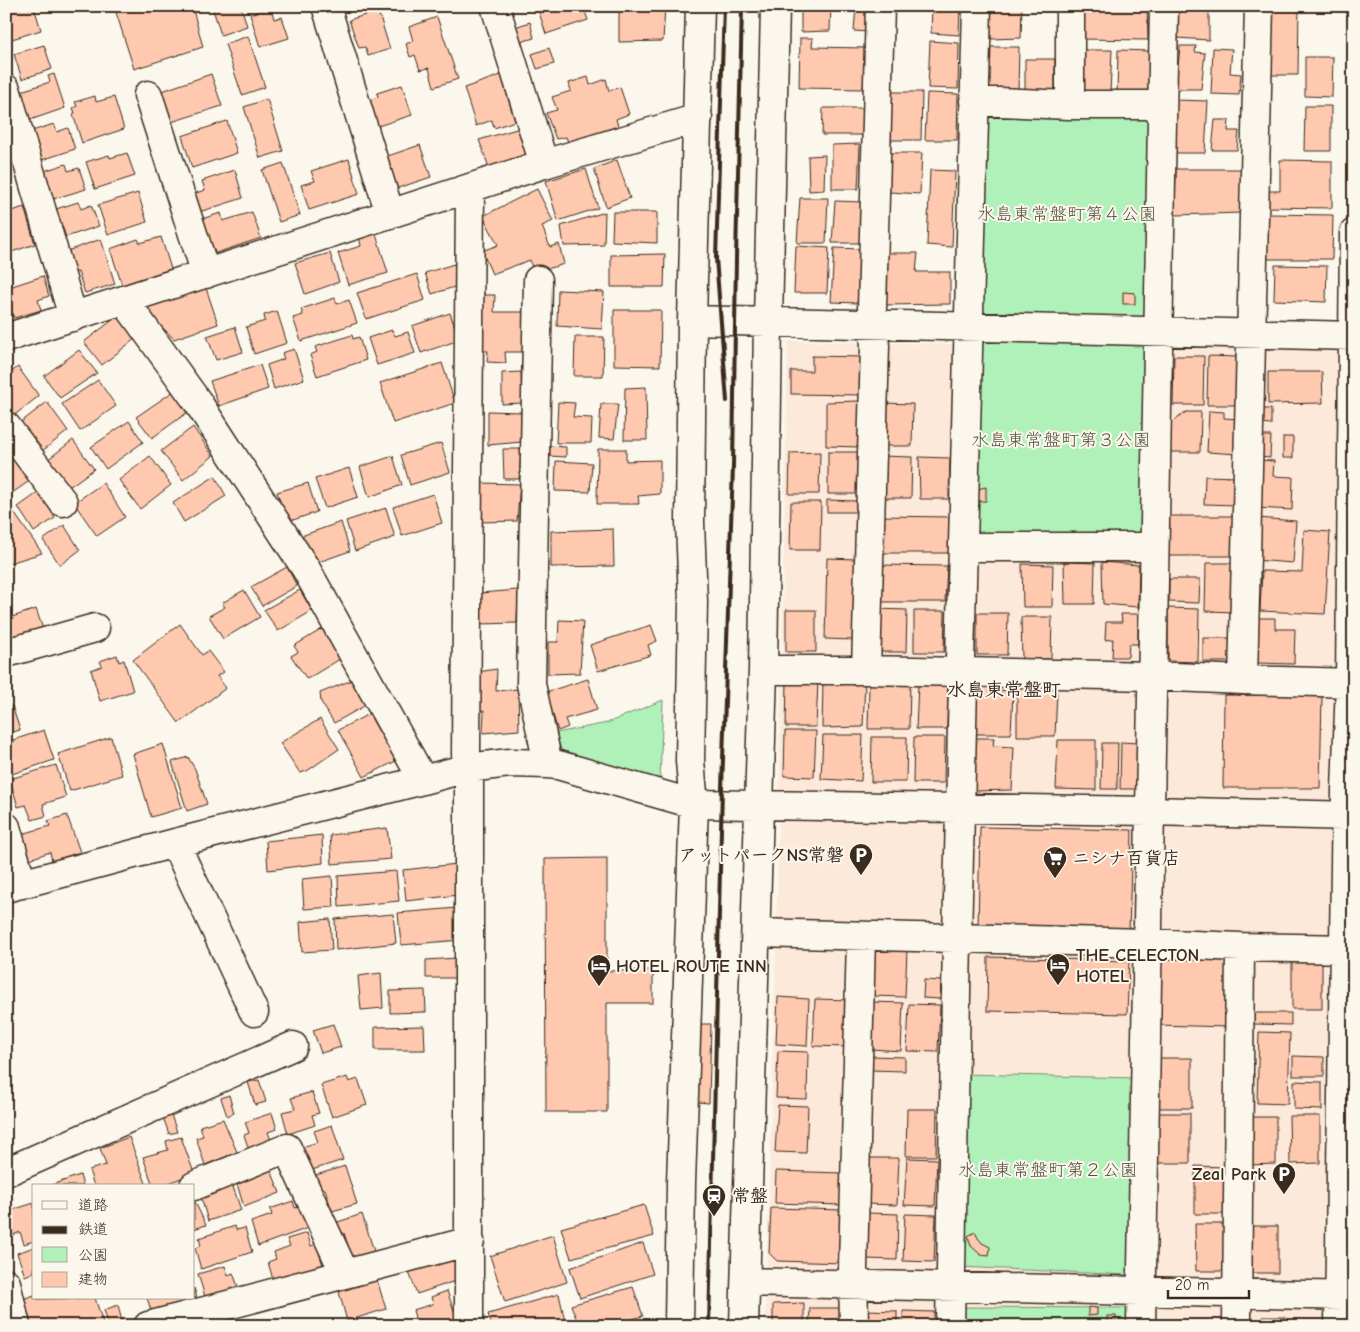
<svg xmlns="http://www.w3.org/2000/svg" width="1360" height="1332" font-family="'Comic Neue','Klee One',sans-serif">
	<rect width="100%" height="100%" fill="#fbf7ec"/>
	<filter id="ink" filterUnits="userSpaceOnUse"><feTurbulence type="fractalNoise" baseFrequency=".02" numOctaves="2"/><feDisplacementMap in="SourceGraphic" scale="10" xChannelSelector="R" yChannelSelector="G"/><feConvolveMatrix kernelMatrix="1 2 1 2 8 2 1 2 1" color-interpolation-filters="sRGB"/></filter>
	<g filter="url(#ink)">
		<path fill="#fce9da" d="M788 341 1354 351V1326H765L776 949Z"/>
		<path fill="#b0f1b9" stroke="#768e6c" d="M984 112 1153 115 1149 317 980 314Z
			M978 339 1149 344 1144 541 973 538Z
			M663 700 660 781 562 752 556 733 607 723Z
			M962 1074 1137 1078 1131 1275 960 1267Z
			M960 1307 1129 1308V1326H960Z"/>
		<path fill="#fec9af" stroke="#3b2a1e" d="M15 6H27L28 8 34 7 41 30 9 40 6 33V9Z
			M114 6H192L203 47 134 69Z
			M212 6H241L247 26 221 35Z
			M537 6H583L588 20 546 34Z
			M619 6H665L663 41 619 42Z
			M801 6H831L830 31 801 32Z
			M856 6H870L868 32 854 31Z
			M932 6H960L959 35 931 33Z
			M990 6H1022L1021 38 990 39Z
			M1080 6H1147L1148 40 1081 39Z
			M1177 6H1209V40L1176 38Z
			M1269 6H1299L1298 75H1268Z
			M271 8 274 19 282 17 289 38 260 47 250 14Z
			M378 11 390 49 368 56 365 47 359 48 349 20Z
			M437 17 458 79 434 87 429 68 420 70 415 55 410 57 406 44 413 41 409 27Z
			M530 22 534 38 517 43 512 28Z
			M248 36 265 87 242 95 225 44Z
			M800 38H813L812 47 866 48 863 89 799 88Z
			M930 41 959 43 958 89 928 88Z
			M44 45 52 69 22 79 14 54Z
			M1180 46H1196L1195 52 1205 53 1201 89H1176Z
			M990 47H1019L1018 91 989 90Z
			M549 48 554 64 537 69 532 54Z
			M1213 48 1232 49 1230 73 1241 74 1239 95 1211 94Z
			M1079 50H1112L1110 93 1077 92Z
			M1118 50 1150 51V94H1117Z
			M1305 57H1333L1332 97 1305 96Z
			M1025 59H1055V92H1025Z
			M54 74 65 108 30 120 21 91 50 82 48 76Z
			M211 74 222 106 165 124 160 109 167 107 162 91Z
			M501 75 515 121 494 128 492 120 476 126 464 88Z
			M588 77 590 85 606 79 609 91 620 87 629 114 616 119 618 126 568 142 566 137 556 139 546 113 557 110 552 97 571 91 569 83Z
			M402 85 412 115 378 126 369 100 378 97 377 93Z
			M890 92H922L921 140H889Z
			M927 93 958 94 957 140H925Z
			M95 96 96 102 114 97 124 129 82 143 73 114 75 113 73 108 77 106 75 102Z
			M267 99 283 151 260 158 244 107Z
			M1175 100 1208 101 1205 153H1174Z
			M1305 106H1331V151H1304Z
			M823 108H864L862 135H822Z
			M1215 120H1229L1228 131H1239L1237 150H1212Z
			M227 121 237 153 192 168 182 136Z
			M54 124 57 132 68 128 75 149 42 160 32 131Z
			M520 128 529 157 490 170 479 140Z
			M860 144 858 189H832V145Z
			M420 145 431 177 392 190 382 158Z
			M127 153 135 176 95 189 86 162 109 155 110 158Z
			M889 153H922L920 194 889 192Z
			M825 155 824 190 809 191 808 156Z
			M349 159 359 194 309 210 301 185 315 181 311 171Z
			M617 160 630 198 606 207 594 169Z
			M1280 160 1332 161V208L1266 207V191H1280Z
			M283 163 300 215 279 222 262 170Z
			M66 164 68 171 79 168 86 189 53 199 44 171Z
			M586 169 598 208 558 221 546 181Z
			M1176 169H1245L1242 213 1175 215Z
			M235 170 243 198 196 213 190 195 205 190 202 181Z
			M930 170 955 171 952 247 927 245Z
			M537 189 553 221 542 226 550 247 559 244 564 264 533 273 530 260 492 274 482 251 498 245 483 216Z
			M138 193 147 222 108 235 98 205Z
			M800 198H828L826 243H797Z
			M835 201 862 202 860 243H832Z
			M78 202 81 209 91 205 99 226 66 237 56 209Z
			M24 207 35 244 6 254V213Z
			M252 212 261 238 210 255 195 221 221 213 223 221Z
			M605 212 604 245 564 246 561 226Z
			M613 212H657V243L612 241Z
			M1268 214 1333 215 1332 259H1267Z
			M375 231 388 273 348 285 338 253 361 246 359 236Z
			M161 237 171 269 122 285 110 249 138 239 140 243Z
			M101 239 115 284 85 293 78 272 74 273 67 251Z
			M796 246 829 248 827 293H794Z
			M834 248 862 249 858 303 831 302Z
			M330 253 339 282 305 294 295 263Z
			M886 253H918L916 272H950V304L885 305Z
			M665 254 664 287H611V255Z
			M454 264 461 285 432 294 425 273Z
			M1275 265 1327 266 1326 302 1274 300Z
			M417 274 425 300 366 319 357 293Z
			M43 276 49 296 38 300 41 310 14 318 6 293V288Z
			M205 285 218 324 174 339 151 316 147 302Z
			M558 290 604 292 602 329 557 326Z
			M1123 292 1135 293V304H1123Z
			M481 295H495L494 312H523V352H505L506 363 487 362 488 351H480Z
			M335 298 337 304 349 300 357 323 301 341 293 318 303 315 301 309Z
			M614 310H661L660 366 614 365Z
			M277 311 287 343 254 354 246 327 265 321 264 315Z
			M450 313 459 340 421 353 412 326Z
			M119 315 136 338 102 365 84 342Z
			M235 327 243 352 216 360 207 336Z
			M392 330 395 336 408 332 415 353 377 365 368 338Z
			M352 335 353 339 359 337 366 360 317 376 310 355 317 352 315 347Z
			M575 337H604L603 376H574Z
			M294 349 304 379 274 389 267 365 284 359 282 353Z
			M79 350 97 373 60 398 44 376Z
			M812 356 863 357 862 395 791 394V371H812Z
			M1174 356H1204L1203 405H1173Z
			M1208 356 1238 357 1237 405H1207Z
			M442 363 455 403 393 423 380 383Z
			M260 365 268 389 219 406 210 381Z
			M18 367 39 396 8 420 6 417V376Z
			M521 372 522 403 502 404V373Z
			M1268 372H1322L1323 403 1268 404Z
			M98 380 116 406 80 431 62 404Z
			M646 387 647 440H624L625 388Z
			M174 391 188 412 152 438 136 417Z
			M859 401V447L826 446V402Z
			M47 402 68 431 37 455 16 426Z
			M558 402 575 403 573 417 592 418 591 443H556Z
			M882 403 913 404 912 446H883Z
			M601 404H618L614 439 599 438Z
			M1261 409H1271V425L1261 424Z
			M488 411 521 412 522 442 488 445Z
			M1209 411 1224 412V418L1240 419 1238 454 1207 452Z
			M1186 412H1201L1200 452H1170V424Z
			M129 421 143 442 106 469 91 447Z
			M193 427 213 456 183 480 161 451Z
			M1260 436H1271L1270 458 1260 457Z
			M1283 437H1293V458H1283Z
			M73 440 94 469 62 492 42 464Z
			M441 443 450 472 410 485 401 455Z
			M550 446 566 447V457L549 456Z
			M503 449H521L519 479H504Z
			M598 449H626V461L660 460V494L638 496 639 504H597Z
			M820 452 819 494H789L790 453Z
			M828 452H858V494H828Z
			M16 454 32 479 11 494 6 486V461Z
			M150 456 171 485 140 509 119 480Z
			M393 456 402 485 369 497 360 467Z
			M881 456 912 457 911 498H882Z
			M919 457 950 458 949 499H920Z
			M1260 460 1274 461 1273 476 1293 477 1292 510 1257 508Z
			M556 461 592 463 590 492 555 491Z
			M349 468 358 497 325 508 315 479Z
			M215 476 226 496 184 522 173 503Z
			M1205 476 1238 477V505L1204 504Z
			M103 483 125 517 97 536 74 503Z
			M308 483 317 512 287 522 277 492Z
			M479 483 520 484 517 521 480 522Z
			M986 487V501H977V489Z
			M39 492 55 518 34 532 18 507Z
			M433 494 442 523 402 536 393 507Z
			M827 500 856 501 857 512H827Z
			M6 501 42 553 6 564Z
			M791 502H821L820 550H790Z
			M386 508 395 537 355 551 346 521Z
			M880 516 951 517 949 553H881Z
			M1168 516H1236V556H1168Z
			M1257 518 1296 521 1293 563 1254 560Z
			M341 522 350 551 310 565 301 536Z
			M64 525 80 550 60 565 43 540Z
			M613 529 614 566 551 567V531Z
			M1304 530 1330 532 1325 614 1260 611 1262 571 1302 572Z
			M827 558 857 559 855 640 825 639Z
			M1064 562 1095 563 1094 604H1065Z
			M1102 562 1139 565 1138 607 1103 604Z
			M1206 563H1236L1235 612 1205 611Z
			M1022 564 1053 565 1052 607H1023Z
			M876 565 947 566 945 602H877Z
			M287 567 297 586 262 606 251 587Z
			M1169 579H1200L1199 603 1169 602Z
			M244 590 260 617 223 639 209 616 225 607 222 603Z
			M300 590 312 611 278 631 264 610Z
			M518 590 517 623 480 624V593Z
			M1168 608 1199 609 1198 662 1168 661Z
			M36 609 43 629 8 640 6 634V619Z
			M876 609 907 610 906 652H877Z
			M786 610H816V652H786Z
			M914 611H945L944 652H914Z
			M977 613H1008L1007 655H977Z
			M1121 614H1138V644H1129L1128 657H1112L1113 639 1105 640 1106 622H1122Z
			M1021 617H1052L1051 659H1022Z
			M1256 618H1275V629H1295L1294 664 1255 663Z
			M559 620 583 621 580 673 548 674V642H558Z
			M180 624 202 655 208 651 224 672 217 676 226 688 179 723 133 660Z
			M651 625 657 641 648 645 651 655 598 671 590 645Z
			M322 629 340 659 307 679 291 656 298 652 294 646Z
			M1203 638H1234V662H1203Z
			M117 655 119 662 124 660 133 691 100 701 91 670 102 666 100 661Z
			M497 669 496 691 518 689 519 730 483 733 484 710 477 711V672Z
			M588 679 597 710 565 719 568 727 558 731 546 692Z
			M352 680 366 705 334 723 321 702 320 693Z
			M787 681H818L816 727H786Z
			M865 681 863 727 822 728 823 683Z
			M973 682H993V690L1013 691 1011 734H973Z
			M910 683 909 729H868L869 684Z
			M1017 683H1037V691L1057 692 1055 736H1017Z
			M918 684H948L947 729H916Z
			M1224 695 1322 696 1320 788H1223Z
			M12 706 20 730 6 734V707Z
			M369 714 396 761 364 777 338 730Z
			M320 719 339 749 307 771 300 773 280 743Z
			M44 730 54 760 6 776V746L13 743V740Z
			M785 731H816L814 777 784 776Z
			M823 735H863L861 781 821 779Z
			M111 737 122 775 70 791 58 754Z
			M872 737H907L906 782H871Z
			M914 737H945L944 783H913Z
			M974 738H994L993 746 1014 747 1012 790 973 791Z
			M1058 740H1096V790L1056 789Z
			M1121 742 1138 743 1136 789H1120Z
			M1102 743H1118L1117 789H1101Z
			M163 744 182 808 151 817 133 754Z
			M188 757 195 769 207 804 187 811 172 762Z
			M56 765 66 797 43 804 46 816 32 820 26 805 18 807 10 779Z
			M67 815 80 852 52 861 50 852 30 859 22 834 50 826 48 821Z
			M980 827 1132 830 1129 932 978 928Z
			M387 828 391 859 332 864 330 835Z
			M322 835 323 863 268 870 266 841Z
			M607 858V971L653 970V1003H607V1112H546L545 859Z
			M457 864 458 895 406 901 403 870Z
			M396 871 399 901 339 907 338 876Z
			M332 876 334 907 304 909 302 879Z
			M457 908 461 940 401 945 398 913Z
			M393 914 396 943 336 950 335 919Z
			M330 919 332 950 302 952 300 922Z
			M873 949 907 950 905 997 871 996Z
			M1158 955 1231 957 1229 1027 1156 1025Z
			M988 957 1129 961 1127 1014 987 1011Z
			M457 958V978H426V960Z
			M1292 962H1322V1009H1292Z
			M381 973 383 1008 361 1010 358 976Z
			M924 980 941 981 940 999 923 998Z
			M425 990 426 1012 390 1013V991Z
			M778 997 809 999 807 1046 776 1044Z
			M815 999 850 1000 848 1047 813 1046Z
			M872 1002 903 1003 901 1051 871 1049Z
			M909 1004 940 1005 938 1052 907 1051Z
			M1254 1013H1291V1025L1254 1024Z
			M333 1024 341 1047 321 1053 313 1030Z
			M701 1024H711L709 1103 698 1102Z
			M424 1026 425 1050H375V1027Z
			M1259 1032 1290 1033 1288 1104 1257 1103Z
			M778 1051 808 1052 807 1099 776 1098Z
			M870 1056 905 1057V1071L869 1070Z
			M1293 1056 1324 1057V1076H1293Z
			M1159 1058H1192V1108H1159Z
			M347 1077 349 1082 358 1079 367 1105 332 1117 321 1085Z
			M259 1080 266 1102 255 1105 248 1082Z
			M1294 1081 1322 1082V1110L1294 1109Z
			M312 1092 319 1113 312 1115 315 1125 288 1134 282 1112 295 1109 291 1098Z
			M229 1095 234 1113 227 1116 221 1098Z
			M778 1105 808 1106 806 1153 775 1152Z
			M907 1109H937L936 1156H906Z
			M272 1113 277 1129 268 1132 272 1143 249 1150 244 1135 249 1133 245 1122Z
			M1158 1113H1190V1163H1158Z
			M171 1115 177 1132 169 1134 163 1117Z
			M1289 1116H1320V1163L1290 1164Z
			M1245 1117H1276V1164L1246 1165Z
			M223 1119 237 1152 205 1165 196 1138 203 1136 200 1126Z
			M332 1125 343 1160 309 1171 302 1147 318 1142 314 1131Z
			M129 1137 147 1186H94L89 1170 106 1165 100 1148Z
			M181 1137 194 1173 161 1186H153L143 1157 168 1150 166 1141Z
			M868 1158H899L897 1205 866 1204Z
			M907 1158 937 1159 935 1206 904 1205Z
			M269 1165 280 1193 244 1207 237 1184 244 1182 242 1173Z
			M345 1166 357 1204 332 1211 325 1189 321 1190 316 1175Z
			M1195 1166 1226 1167 1225 1214H1195Z
			M776 1171 843 1173 842 1205 775 1203Z
			M80 1175 83 1186H49Z
			M231 1181 241 1210 208 1221 200 1194Z
			M293 1201 295 1208 302 1206 308 1228 258 1246 251 1222 272 1215 270 1209Z
			M194 1202H195L206 1225 194 1229Z
			M34 1203V1241L24 1244 20 1232 13 1235 6 1212Z
			M644 1205 654 1236 571 1258 561 1228Z
			M771 1208 844 1210 842 1263 777 1261 769 1253Z
			M868 1213 898 1214 897 1260 866 1259Z
			M362 1214 375 1254 353 1261 344 1233 339 1234 335 1223Z
			M905 1214 936 1215 934 1262 903 1261Z
			M1195 1224H1226V1271H1196Z
			M235 1226 236 1230 245 1228 252 1252 201 1269 195 1248 201 1246 199 1238Z
			M1247 1226H1278V1273H1248Z
			M975 1232 978 1238 982 1243 990 1247 989 1256 981 1255 971 1246 968 1236Z
			M307 1233 311 1246 316 1244 323 1265 274 1283 268 1262 276 1259 274 1252 290 1246 287 1239Z
			M553 1235 567 1282 505 1302 490 1256Z
			M643 1243 653 1274 580 1298 570 1268Z
			M34 1247V1272L25 1276 17 1253Z
			M453 1254 461 1279 417 1294 408 1269Z
			M225 1266 228 1275 233 1273 240 1292 207 1303 198 1274Z
			M377 1280 386 1309 347 1321 339 1292Z
			M633 1287 643 1316 606 1326H579L571 1305Z
			M194 1288 198 1301 153 1316 147 1298H194Z
			M447 1291 459 1325 453 1326H417L413 1310 433 1304 431 1297Z
			M559 1294 566 1326H492L488 1314Z
			M34 1295V1298L38 1299 95 1298 104 1326H32L23 1299Z
			M804 1303V1326H773V1304Z
			M118 1305 123 1326H109L104 1310Z
			M1088 1307 1097 1308V1315L1088 1316Z
			M810 1308H844L843 1326H809Z
			M867 1310 897 1311V1326H867Z
			M903 1311 934 1312V1326H903Z
			M1107 1316H1116V1323H1107Z
			M1263 1317H1285V1326H1263Z"/>
		<g fill="none" stroke-linecap="round" stroke-linejoin="round">
			<g stroke="#3b2a1e" stroke-width="31">
				<path id="minor" d="M326 6 390 214
					M495 6 544 164
					M1070 6V105
					M6 89 73 317
					M148 95 206 274
					M974 101 1070 105H1162
					M538 280 531 684 548 764
					M124 300 197 401 306 569 423 780
					M692 320 1354 336
					M6 338 544 164 698 118
					M6 426 63 502
					M963 547H1154
					M6 653 95 628
					M763 670H866L1152 676 1243 680 1354 683
					M866 670 875 346 872 309 880 6
					M1243 680 1259 6
					M6 827 22 884
					M175 843 254 1012
					M6 888 175 843 423 780 467 768 510 763 548 764 558 765 694 804 1149 811 1354 816
					M756 933 1147 943 1240 947 1354 949
					M6 1172 293 1046
					M194 1186 287 1148 345 1274
					M746 1282 1354 1296
					M6 1283 16 1326
					M148 1326 470 1241
					M469 1326V783L466 754 470 188
					M679 1326 681 1183 694 804 690 761 693 602 690 522 692 320 700 6
					M744 1326 763 670 768 322 775 6
					M854 1326 853 1268 861 936
					M950 1326 957 939 963 685 960 660 977 6
					M1141 1326 1164 6
					M1237 1326 1240 947
					M1339 1326 1346 790 1350 683 1354 233"/>
			</g>
			<use href="#minor" stroke="#fbf7ec" stroke-width="28"/>
			<path stroke="#3b2a1e" stroke-width="4" d="M724 6 716 258 727 401
				M709 1326 722 788 733 466 736 258 742 6"/>
		</g>
	</g>
	<defs>
		<g id="parking-pin" transform="scale(1.25)"><path d="M0 17L-7.5 6A9.5 9.5 0 1 1 7.5 6Z" fill="#3b2a1e" stroke="#fbf7ec"/><path d="M-3.5-5.5H1a3.5 3.5 0 0 1 0 7H-1V5.5H-3.5ZM-1-3.4V-.6H.8a1.4 1.4 0 0 0 0-2.8Z" fill="#fff"/></g>
		<g id="supermarket-pin" transform="scale(1.25)"><path d="M0 17L-7.5 6A9.5 9.5 0 1 1 7.5 6Z" fill="#3b2a1e" stroke="#fbf7ec"/><path d="M-6-5.5h2.5l.6 2H6L4.5 2H-2.5L-4.4-4H-6ZM-1.5 3.2a1.3 1.3 0 1 0 .1 0ZM3 3.2a1.3 1.3 0 1 0 .1 0Z" fill="#fff"/></g>
		<g id="hotel-pin" transform="scale(1.25)"><path d="M0 17L-7.5 6A9.5 9.5 0 1 1 7.5 6Z" fill="#3b2a1e" stroke="#fbf7ec"/><path d="M-6-4.5h1.5V1H6V5H4.5V3h-9V5H-6ZM-4 0a1.8 1.8 0 1 1 3.6 0ZM.5 0V-2.5h3Q6-2.5 6 0Z" fill="#fff"/></g>
		<g id="station-pin" transform="scale(1.25)"><path d="M0 17L-7.5 6A9.5 9.5 0 1 1 7.5 6Z" fill="#3b2a1e" stroke="#fbf7ec"/><path d="M-3-6H3Q5-6 5-4V2Q5 4 3 4L4.5 6H3L1.5 4h-3L-3 6H-4.5L-3 4Q-5 4-5 2V-4Q-5-6-3-6ZM-3.5-4v3h7v-3ZM-3.5 1v1.5H-2V1ZM2 1v1.5H3.5V1Z" fill="#fff"/></g>
	</defs>
	<g fill-rule="evenodd">
		<use href="#parking-pin" x="861" y="855"/>
		<use href="#supermarket-pin" x="1055" y="858"/>
		<use href="#hotel-pin" x="1058" y="965"/>
		<use href="#hotel-pin" x="599" y="966"/>
		<use href="#parking-pin" x="1284" y="1174"/>
		<use href="#station-pin" x="714" y="1196"/>
	</g>
	<g text-anchor="middle" stroke-width="4" stroke-linejoin="round" paint-order="stroke">
		<g font-size="18" fill="#52523d" stroke="#fbf7ec">
			<text x="1067" y="220">水島東常盤町第４公園</text>
			<text x="1061" y="446">水島東常盤町第３公園</text>
			<text x="1048" y="1176">水島東常盤町第２公園</text>
		</g>
		<g font-size="18" font-weight="bold" fill="#3b2a1e" stroke="#fbf7ec" text-anchor="start">
			<text x="844" y="861" text-anchor="end">アットパークNS常磐</text>
			<text x="1072" y="864">ニシナ百貨店</text>
			<text x="1076" y="961">THE CELECTON<tspan x="1076" dy="21">HOTEL</tspan></text>
			<text x="616" y="972">HOTEL ROUTE INN</text>
			<text x="1266" y="1180" text-anchor="end">Zeal Park</text>
			<text x="732" y="1202">常盤</text>
		</g>
		<g font-size="19" font-weight="bold" fill="#3b2a1e" stroke="#fbf7ec">
			<text x="1004" y="696">水島東常盤町</text>
		</g>
	</g>
	<rect width="1360" height="1332" fill="none" stroke="#fbf7ec" stroke-width="25"/>
	<rect x="12" y="12" width="1335" height="1307" fill="none" stroke="#3b2a1e" stroke-width="2" filter="url(#ink)"/>
	<rect x="32" y="1184" width="162" height="115" fill="#fbf7ec" stroke="#aea59a"/>
	<rect x="42" y="1201" width="25" height="8" fill="#fbf7ec" stroke="#aea59a"/>
	<text x="78" y="1210" font-size="15" fill="#3b2a1e">道路</text>
	<rect x="42" y="1226" width="25" height="8" fill="#3b2a1e" stroke="#aea59a"/>
	<text x="78" y="1234" font-size="15" fill="#3b2a1e">鉄道</text>
	<rect x="42" y="1247" width="25" height="15" fill="#b0f1b9" stroke="#aea59a"/>
	<text x="78" y="1260" font-size="15" fill="#3b2a1e">公園</text>
	<rect x="42" y="1272" width="25" height="15" fill="#fec9af" stroke="#aea59a"/>
	<text x="78" y="1284" font-size="15" fill="#3b2a1e">建物</text>
	<path d="M1168 1290v8h81v-8" fill="none" stroke="#3b2a1e" stroke-width="2.5"/>
	<text x="1175" y="1290" font-size="15" fill="#3b2a1e" stroke="#fbf7ec" stroke-width="4" paint-order="stroke">20 m</text>
</svg>
